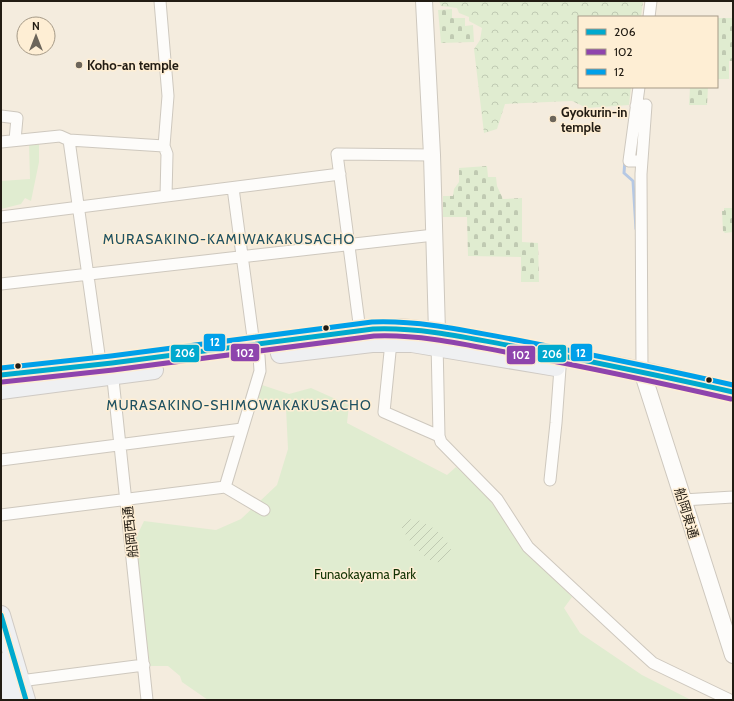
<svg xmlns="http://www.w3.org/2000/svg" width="734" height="701" font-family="Cabin,'Noto Sans JP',sans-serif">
	<defs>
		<pattern id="forest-crowns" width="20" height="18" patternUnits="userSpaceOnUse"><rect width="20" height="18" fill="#e0ecd0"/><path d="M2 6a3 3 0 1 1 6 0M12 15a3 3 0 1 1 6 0" fill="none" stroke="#c0cab2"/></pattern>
		<pattern id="cemetery-stones" width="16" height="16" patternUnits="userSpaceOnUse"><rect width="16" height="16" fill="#e0ecd0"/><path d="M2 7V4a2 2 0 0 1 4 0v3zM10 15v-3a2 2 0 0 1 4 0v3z" fill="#c0cab2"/></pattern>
		<pattern id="garden-furrows" width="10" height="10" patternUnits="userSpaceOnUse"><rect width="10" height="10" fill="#e0ecd0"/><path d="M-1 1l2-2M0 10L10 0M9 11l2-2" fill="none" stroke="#c0cab2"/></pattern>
	</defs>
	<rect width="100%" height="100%" fill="#f4ecde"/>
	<path fill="url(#forest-crowns)" d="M439 1H643L641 17H579V87H631L629 105 587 108 572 101 505 104 497 129 484 133 474 49 480 40 482 28 469 21V17L459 13 457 8 441 6Z"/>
	<path fill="url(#cemetery-stones)" d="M452 9V18H465V26L473 25 474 42 441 43 438 10Z
		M717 18H733V61H729V79H717Z
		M690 87H708L707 105H689Z
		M487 166 488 177H496L497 186 503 199 522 198V242L538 243 539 282H521V257L468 256 467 217H443V196H453L454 189 459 182V168Z
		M724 208H733V232L725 233 723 231 722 211H724Z"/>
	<path fill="#e0ecd0" d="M39 143V162L31 201 25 198 21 204 1 209V181L30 179 29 144Z
		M259 384 289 394 311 388 349 405 347 423 447 475 456 467 487 496 525 551 572 597 564 608 580 633 642 675 691 700H208L182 682 180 676 168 666H150L134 542 144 521 216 530 241 519 277 485 288 449 286 408 255 400Z"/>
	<path fill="url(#garden-furrows)" d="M414 519C429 523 446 535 451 550 448 555 442 564 434 562 424 559 403 535 401 525L404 520Z"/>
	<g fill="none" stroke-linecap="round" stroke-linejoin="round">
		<path stroke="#b5c8e4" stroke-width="3" d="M625 160 624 173 633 181 636 229"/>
		<g stroke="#cec8be" stroke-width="13">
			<path id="street" d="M160 1 168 96 164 146 167 154 166 196
				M649 17 651 1
				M639 87 629 161H641
				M636 106 646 105 641 174 642 371
				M1 116 17 118 15 140
				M69 140 101 369
				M1 142 60 136 69 140 164 146
				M1 217 340 174
				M1 284 434 235
				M360 331 337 154 432 155
				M391 342 384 412 439 436
				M437 342 439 436 441 442 497 499 528 547 642 653 653 663 730 700
				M112 370 147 700
				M1 460 242 429
				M550 480 556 423 560 368
				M225 487 260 371 259 356 254 345 233 188
				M683 500 733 497
				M1 515 225 487 264 510
				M20 681 144 665"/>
		</g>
		<g stroke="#cec8be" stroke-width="18">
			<path id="secondary" d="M424 1 432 155 437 332
				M642 371 733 655"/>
		</g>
		<g stroke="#cfcac4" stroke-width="20">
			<path id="primary" d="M280 354 372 343H412L556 367
				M1 375 112 363 373 329 400 328 437 332 642 371 733 392
				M1 390 154 370
				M1 615 26 700
				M1 662 12 700"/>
		</g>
		<use href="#street" stroke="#fdfcfa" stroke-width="11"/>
		<use href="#secondary" stroke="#fdfcfa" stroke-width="16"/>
		<use href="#primary" stroke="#eff0f2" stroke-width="18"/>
		<g stroke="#feeed4" stroke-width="8">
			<path id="bus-1" d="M1 375 112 363 373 329C424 327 473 339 523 348 593 362 663 376 733 392
				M1 615 26 700"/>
		</g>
		<g stroke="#feeed4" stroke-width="8">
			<path id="bus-2" d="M2 382 113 370 374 336C424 334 472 346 521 355 591 368 661 383 731 399"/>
		</g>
		<g stroke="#feeed4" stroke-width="8">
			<path id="bus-3" d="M1 368 111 356 372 322C423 320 472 332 522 341 593 355 663 369 733 385"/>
		</g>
		<use href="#bus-1" stroke="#00a9ce" stroke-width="5"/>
		<use href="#bus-2" stroke="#8e44ad" stroke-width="5"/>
		<use href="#bus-3" stroke="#00a0e9" stroke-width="5"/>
	</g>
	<g fill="#6c655a" stroke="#feeed4" stroke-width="1.5">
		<circle cx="79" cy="65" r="4"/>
		<circle cx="553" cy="119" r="4"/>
	</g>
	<g fill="#221c13" stroke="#feeed4" stroke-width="1.5">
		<circle cx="326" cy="328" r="3.5"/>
		<circle cx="18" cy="366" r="3.5"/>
		<circle cx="709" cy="380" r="3.5"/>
	</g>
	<g text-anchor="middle" stroke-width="3" stroke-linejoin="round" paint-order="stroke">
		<g font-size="13" font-weight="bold" fill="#221c13" stroke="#feeed4" text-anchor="start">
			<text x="87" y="70">Koho-an temple</text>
			<text x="561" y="117">Gyokurin-in<tspan x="561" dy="15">temple</tspan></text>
		</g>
		<g font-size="13" fill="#221c13" stroke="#feeed4">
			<text transform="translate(687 513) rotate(73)" y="5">船岡東通</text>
			<text transform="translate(130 532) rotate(-96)" y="5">船岡西通</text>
		</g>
		<g font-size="13" fill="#133303" stroke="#feeed4">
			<text x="365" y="579">Funaokayama Park</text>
		</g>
		<g font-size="14" letter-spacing="1" fill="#1e5161" stroke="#feeed4">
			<text x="229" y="244">MURASAKINO-KAMIWAKAKUSACHO</text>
			<text x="239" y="410">MURASAKINO-SHIMOWAKAKUSACHO</text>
		</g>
	</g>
	<g stroke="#feeed4" stroke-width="1.5">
		<rect x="203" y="333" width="23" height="19" rx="4" fill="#00a0e9"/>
		<rect x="570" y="343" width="23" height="19" rx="4" fill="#00a0e9"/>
		<rect x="230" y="343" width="30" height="19" rx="4" fill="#8e44ad"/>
		<rect x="170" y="344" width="30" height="19" rx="4" fill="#00a9ce"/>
		<rect x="537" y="344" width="30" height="19" rx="4" fill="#00a9ce"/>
		<rect x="506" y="345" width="30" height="20" rx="4" fill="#8e44ad"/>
	</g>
	<g font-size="11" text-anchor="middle" font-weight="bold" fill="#fff">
		<text x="215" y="346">12</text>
		<text x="581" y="357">12</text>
		<text x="245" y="357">102</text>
		<text x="185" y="357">206</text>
		<text x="552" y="358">206</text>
		<text x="521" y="359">102</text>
	</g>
	<rect width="734" height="701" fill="none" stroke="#221c13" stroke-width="4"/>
	<rect x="578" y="16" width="140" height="72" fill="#feeed4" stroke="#a69a87"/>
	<rect x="586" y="29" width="20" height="6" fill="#00a9ce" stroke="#a69a87"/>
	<text x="614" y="36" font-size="12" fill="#221c13">206</text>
	<rect x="586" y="49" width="20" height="6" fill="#8e44ad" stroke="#a69a87"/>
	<text x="614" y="56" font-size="12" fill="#221c13">102</text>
	<rect x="586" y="69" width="20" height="6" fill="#00a0e9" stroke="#a69a87"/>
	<text x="614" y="76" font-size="12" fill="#221c13">12</text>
	<g transform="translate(36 36)"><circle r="19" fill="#feeed4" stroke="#a69a87"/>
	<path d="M0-3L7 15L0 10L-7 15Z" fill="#6c655a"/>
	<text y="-6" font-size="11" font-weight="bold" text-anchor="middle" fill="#221c13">N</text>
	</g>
</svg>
